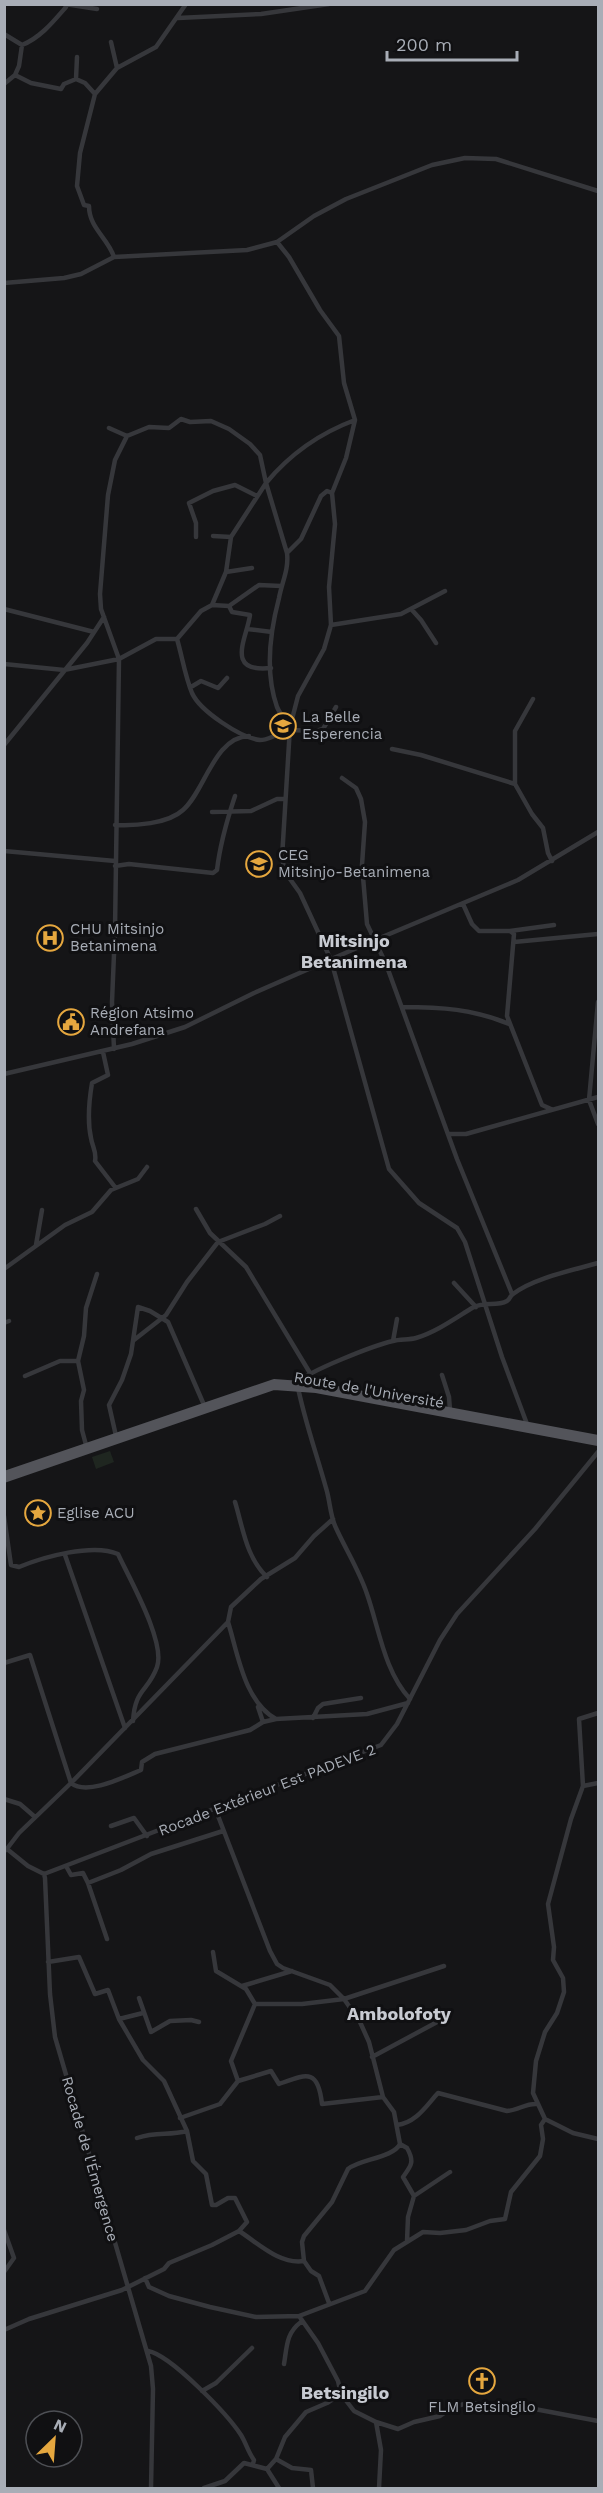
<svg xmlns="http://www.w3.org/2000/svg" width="603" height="2493" font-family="'Work Sans',sans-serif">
	<rect width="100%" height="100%" fill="#151517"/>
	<path fill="#1f2620" d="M110 1451 114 1462 96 1469 92 1457Z"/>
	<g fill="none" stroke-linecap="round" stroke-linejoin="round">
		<path stroke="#36373b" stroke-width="4.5" d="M65 4 97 9
			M178 18 261 14 329 4
			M4 34 22 45 19 66 15 75 31 83 61 89 64 84 76 79 85 83 95 94
			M111 42 117 68
			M22 45C40 38 53 22 66 7L65 4
			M76 79 77 57
			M4 84 15 75
			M277 242 289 257 320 310 339 336 344 383 355 420C320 433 290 454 266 483L287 553C289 569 282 582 279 598 270 632 265 673 277 707 280 714 286 721 290 727
			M114 257C108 238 89 228 89 206L84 205 77 186 80 153 95 94 117 68 156 47 186 4
			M4 283 64 278 81 274 114 257 247 250 277 242 314 216 346 199 432 165 465 158 496 159 598 191
			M355 420 346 458 332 493 335 524 329 587 331 625 324 649 298 696 290 727 282 858 285 872 300 893 331 960 389 1169 419 1203 457 1228 465 1242 502 1357 527 1424
			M109 428 127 436
			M213 536 231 537
			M196 537V523L189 503 213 491 235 485 257 496
			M287 553 301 539 321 496 327 491 332 493
			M226 572 252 568
			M212 605 229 606 259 585 281 586
			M229 606 232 612 250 615C247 638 224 673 271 668
			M4 609 94 632
			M412 610 421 620 436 643
			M331 625 401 614 445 591
			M247 629 272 632
			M177 639C182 656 185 676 192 693 200 711 241 738 260 740 270 740 282 732 290 727
			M4 664 64 670 119 659 101 609 100 594 108 495 115 460 127 436 149 427 169 428 181 419 190 422 211 421 229 429 250 444 260 455 266 483 231 537 226 572 212 605 201 611 177 639H156L119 659 115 930 112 1002 114 1049
			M191 687 201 681 218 688 227 678
			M533 699 515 731V784L532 814 543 828 548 853 552 861
			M290 730 316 731 323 729 336 707
			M4 745 87 643 104 617
			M392 749 421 755 515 784
			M342 778 356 788 361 799 365 822 362 865 367 924 386 964 457 1159 512 1294
			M212 812 251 811 277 799H285
			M115 825C134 826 168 824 183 810 205 791 214 737 249 736
			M4 851 115 861
			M115 866 129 864 213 873 217 870C220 844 227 820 235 796
			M463 904 472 924 479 931H510L514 934 507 1016 542 1105 551 1109
			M510 931 554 925
			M514 942 598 934
			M598 1002 589 1100 598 1124
			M402 1007C440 1007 474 1009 509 1024
			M103 1052 108 1075 92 1083C89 1101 87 1120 91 1138 92 1146 97 1152 95 1161L115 1187
			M4 1074 132 1044 185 1027 254 993 375 940 518 880 598 832
			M449 1134H466L598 1097
			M196 1209 210 1233 246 1267 310 1373
			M36 1245 42 1210
			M4 1269 65 1225 92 1212 111 1190 138 1179 147 1167
			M454 1283 476 1307
			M4 1323 9 1321
			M134 1340 166 1315 187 1282 218 1242 265 1224 280 1216
			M393 1341 397 1319
			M442 1375 449 1397 450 1410
			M25 1376 60 1361H78
			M116 1436 109 1405 122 1380 131 1354 138 1307 150 1311 168 1322 204 1405
			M86 1445 82 1430 81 1401 84 1390 78 1361 84 1336 86 1308 97 1274
			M235 1502C243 1528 246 1557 267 1577
			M4 1516 11 1565 19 1567C43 1557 93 1543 118 1554 129 1578 166 1642 157 1667 148 1692 135 1688 133 1721
			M65 1555 125 1728
			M228 1622 231 1607 261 1579 295 1558 314 1536 333 1519
			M4 1663 30 1655 71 1783C87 1796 124 1777 141 1770L142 1762 155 1754 250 1730 263 1722 276 1719
			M410 1699C384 1671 379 1628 367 1594 359 1570 346 1550 336 1528 330 1516 330 1500 326 1488 316 1452 304 1419 297 1383 308 1371 375 1345 393 1341 400 1339 409 1340 416 1338 436 1332 454 1319 472 1308 484 1301 496 1307 507 1301 511 1298 509 1297 513 1294 533 1278 574 1270 598 1263
			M258 1707 263 1722
			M598 1713 579 1719 583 1786 571 1819 548 1904 554 1947 553 1960 563 1978 564 1992 557 2013 545 2032 536 2061 533 2093 545 2119 573 2133 598 2139
			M313 1718 318 1708 323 1704 361 1698
			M583 1786 598 1783
			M4 1799 20 1804 35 1817
			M215 1808 270 1951 277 1964 283 1968 330 1985 344 1999 360 2022 369 2042 383 2097 394 2112 400 2144 407 2148C415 2162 411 2166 403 2177L414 2196 408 2217 407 2241
			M111 1826 134 1818 147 1836
			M7 1849 28 1866 44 1874 45 1878 50 1994 55 2037 151 2366 153 2389 151 2488
			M6 1850 19 1833 71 1783 228 1622C238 1654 244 1701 276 1719L367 1714 408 1703
			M66 1866 71 1875 83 1873 88 1883 121 1870 151 1854 223 1831
			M44 1874 381 1745 397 1724 440 1640 457 1614 535 1529 598 1452
			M88 1883 107 1939
			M213 1952 216 1971 246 1989 255 2004H302L344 1999 444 1966
			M242 1986 292 1971
			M139 1998 151 2032 170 2021 191 2020 199 2022
			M119 2019 143 2013
			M372 2057 439 2021
			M238 2081 231 2061 255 2004
			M180 2118 220 2104 238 2081 271 2071 279 2084C307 2074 318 2068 322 2104L383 2097
			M397 2125C416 2123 426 2106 438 2093L507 2111C519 2110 526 2103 537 2104
			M137 2138C157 2131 168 2136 187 2131
			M414 2196 450 2172
			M4 2230 14 2258 4 2272
			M239 2231C258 2243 280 2265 304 2261
			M145 2278 149 2287 169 2296 210 2307 256 2317 299 2316 318 2343 338 2381 341 2394 354 2411 376 2422 381 2450 379 2488
			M329 2303 319 2276 311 2271 304 2261 302 2242 304 2236 332 2202 348 2169C360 2159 393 2158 400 2144
			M299 2316 365 2291 394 2250 423 2232 440 2233 466 2230 490 2221 505 2219 511 2192 540 2156 543 2139 541 2125 545 2119
			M4 2330 29 2319 122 2290 164 2269 169 2263 212 2245 239 2231 247 2222 235 2198H228L216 2205H212L206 2174 193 2161 187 2131 164 2081 143 2060 119 2019 108 1990 95 1994 79 1957 48 1962
			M148 2351C171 2355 228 2415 241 2435 246 2443 248 2452 254 2460L253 2464
			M284 2364C287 2347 286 2333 301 2322
			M202 2391 216 2383 252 2348
			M376 2422 398 2429 414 2422 440 2416 453 2407 468 2403 524 2407 598 2421
			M276 2459 292 2468 311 2470 313 2488
			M267 2469 276 2459 285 2437 306 2412 327 2403 341 2394
			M204 2488 225 2481 244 2463 267 2469 279 2488"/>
		<path stroke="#53545a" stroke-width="6" d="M4 1474 274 1382 315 1385 598 1438
			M4 1480 274 1387 316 1390 598 1443"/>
	</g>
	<defs>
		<g id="school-ring" transform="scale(1.35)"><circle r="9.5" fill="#101012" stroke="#e5a73f" stroke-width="1.5"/><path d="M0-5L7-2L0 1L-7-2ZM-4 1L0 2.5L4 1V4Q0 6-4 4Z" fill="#e5a73f"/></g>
		<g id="hospital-ring" transform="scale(1.35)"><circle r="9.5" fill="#101012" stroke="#e5a73f" stroke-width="1.5"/><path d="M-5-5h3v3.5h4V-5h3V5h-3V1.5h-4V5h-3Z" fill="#e5a73f"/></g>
		<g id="civic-ring" transform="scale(1.35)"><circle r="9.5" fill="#101012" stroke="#e5a73f" stroke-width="1.5"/><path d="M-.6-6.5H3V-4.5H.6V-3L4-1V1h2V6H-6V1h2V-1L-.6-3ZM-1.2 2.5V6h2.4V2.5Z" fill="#e5a73f"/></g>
		<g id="sight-ring" transform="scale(1.35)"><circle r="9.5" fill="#101012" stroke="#e5a73f" stroke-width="1.5"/><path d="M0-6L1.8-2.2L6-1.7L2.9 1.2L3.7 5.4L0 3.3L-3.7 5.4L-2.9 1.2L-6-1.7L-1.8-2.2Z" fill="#e5a73f"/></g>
		<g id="church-ring" transform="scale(1.35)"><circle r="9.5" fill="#101012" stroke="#e5a73f" stroke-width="1.5"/><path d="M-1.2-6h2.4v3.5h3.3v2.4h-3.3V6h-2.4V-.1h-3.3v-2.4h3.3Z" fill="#e5a73f"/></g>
	</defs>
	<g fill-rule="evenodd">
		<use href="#school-ring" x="283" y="726"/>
		<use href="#school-ring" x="259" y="864"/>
		<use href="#hospital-ring" x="50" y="938"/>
		<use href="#civic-ring" x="71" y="1022"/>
		<use href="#sight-ring" x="38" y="1513"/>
		<use href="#church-ring" x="482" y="2381"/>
	</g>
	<g text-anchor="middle" stroke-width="6" stroke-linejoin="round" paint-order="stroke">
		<g font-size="15" fill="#a8adb6" stroke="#101012" text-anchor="start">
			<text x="302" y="722">La Belle<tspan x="302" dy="17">Esperencia</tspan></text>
			<text x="278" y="860">CEG<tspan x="278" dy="17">Mitsinjo-Betanimena</tspan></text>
			<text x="70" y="934">CHU Mitsinjo<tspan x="70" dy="17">Betanimena</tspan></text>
			<text x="90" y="1018">Région Atsimo<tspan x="90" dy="17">Andrefana</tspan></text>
			<text x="57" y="1518">Eglise ACU</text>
			<text x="482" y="2412" text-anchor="middle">FLM Betsingilo</text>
		</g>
		<g font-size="15" fill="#a8adb6" stroke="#101012">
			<text transform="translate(369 1390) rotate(10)" y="5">Route de l'Université</text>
			<text transform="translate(267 1790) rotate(-21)" y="5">Rocade Extérieur Est PADEVE 2</text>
			<text transform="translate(90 2159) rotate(74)" y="5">Rocade de l'Émergence</text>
		</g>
		<g font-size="18" font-weight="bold" fill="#c8cbd2" stroke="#101012">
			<text x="354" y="947">Mitsinjo<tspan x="354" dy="21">Betanimena</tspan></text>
			<text x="399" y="2020">Ambolofoty</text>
			<text x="345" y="2399">Betsingilo</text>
		</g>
	</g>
	<rect width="603" height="2493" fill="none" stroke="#a8adb6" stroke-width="12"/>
	<g transform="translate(54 2439) rotate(25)"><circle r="28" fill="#101012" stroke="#4d4f54" stroke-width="1.5"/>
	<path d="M0-4.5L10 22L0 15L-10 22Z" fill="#e5a73f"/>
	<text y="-9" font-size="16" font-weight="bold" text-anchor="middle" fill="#a8adb6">N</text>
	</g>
	<path d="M387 51v9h130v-9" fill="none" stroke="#a8adb6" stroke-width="3"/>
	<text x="396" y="51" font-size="18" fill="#a8adb6" stroke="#101012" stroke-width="4.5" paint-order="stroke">200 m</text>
</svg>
